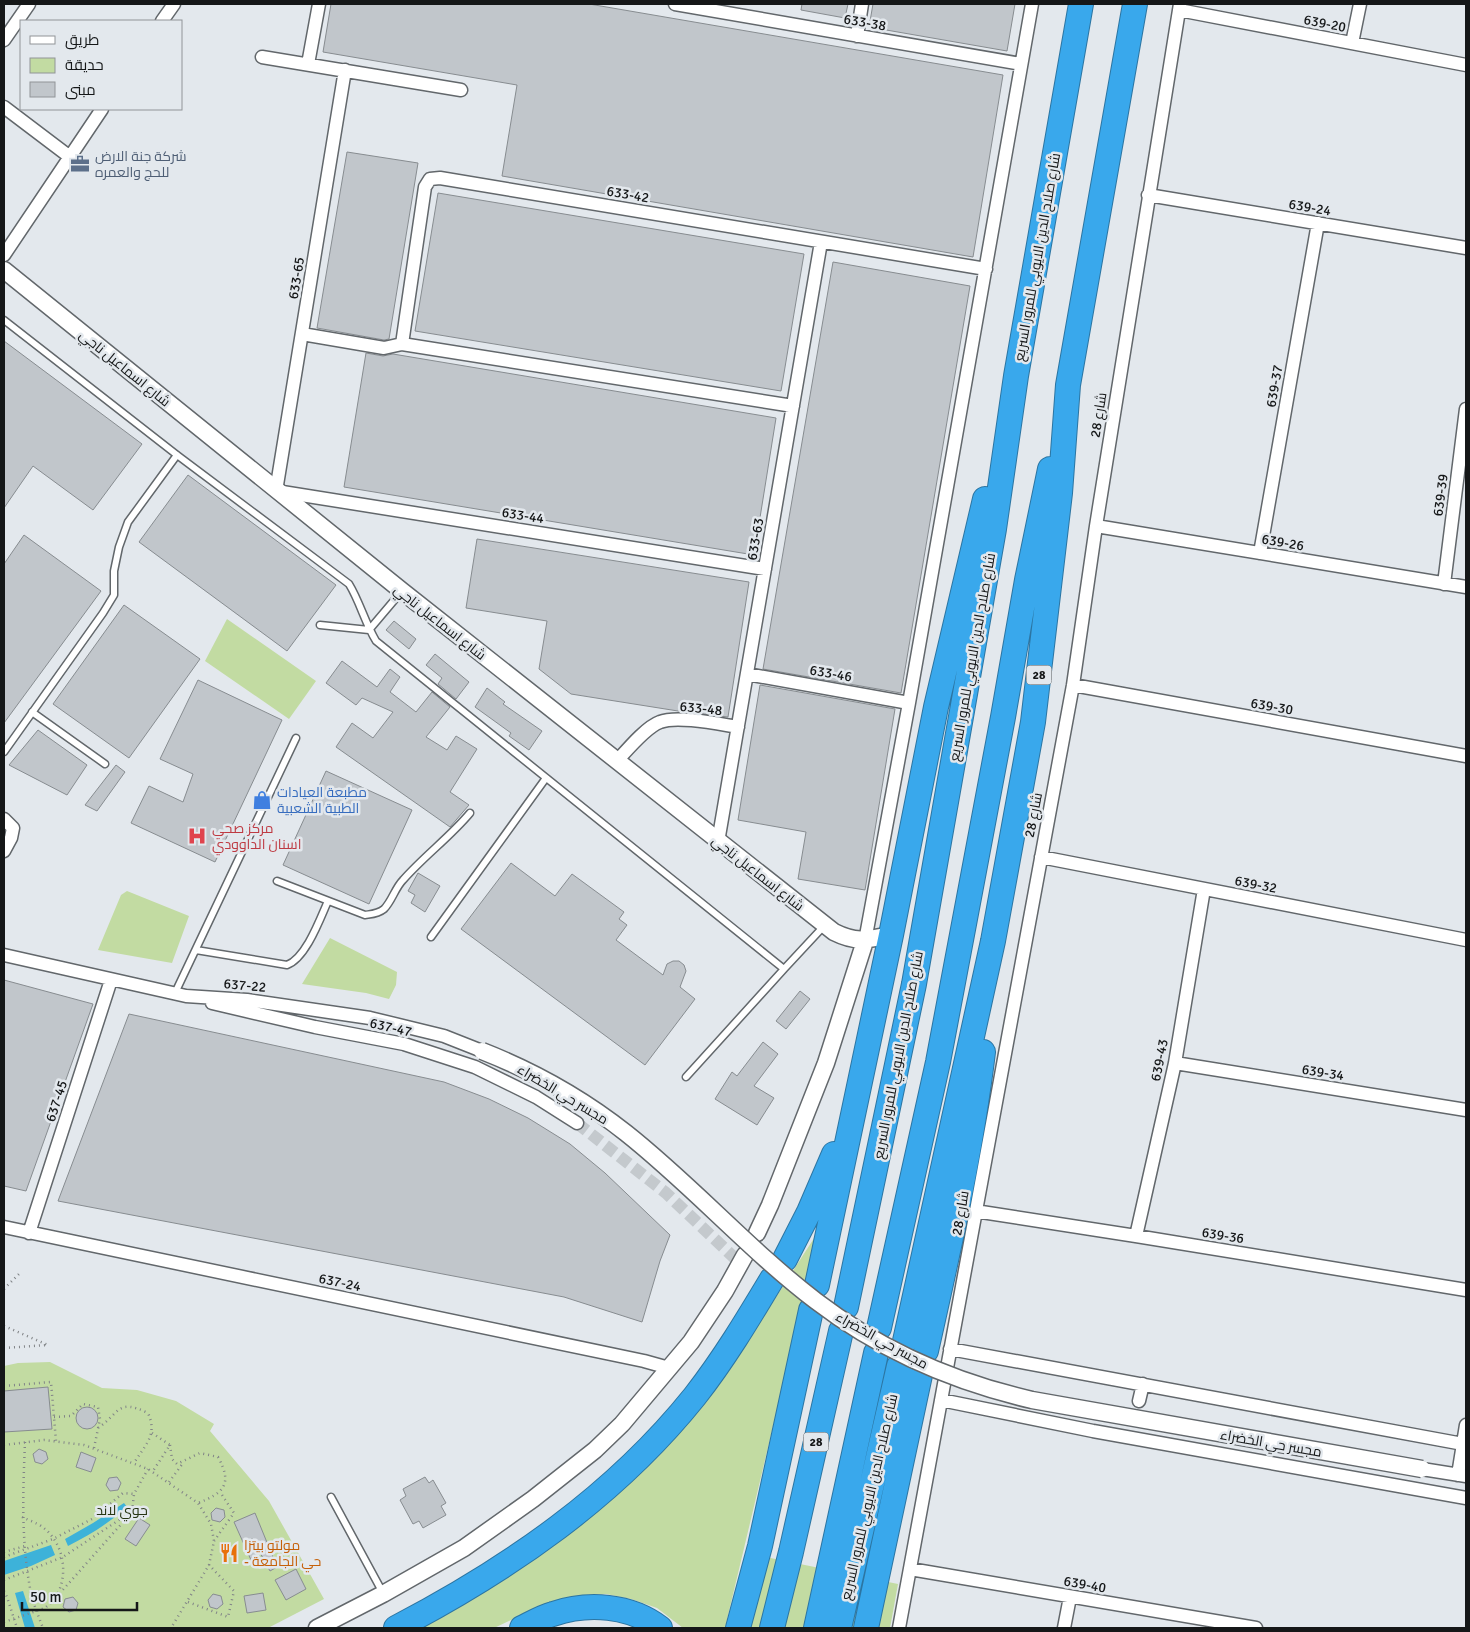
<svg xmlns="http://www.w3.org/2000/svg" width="1470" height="1632" font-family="Signika,Cairo,sans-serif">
	<rect width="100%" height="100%" fill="#e3e8ed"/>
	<path fill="#c2dba2" d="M227 619 316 681 289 719 205 661Z
		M127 891 189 916 172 963 98 950 121 895Z
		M330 938 397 972 396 985 389 999 366 993 302 984Z
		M820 1229 725 1628H683L657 1608 631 1599 606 1594 584 1595 560 1599 539 1607 494 1628H416L520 1568 583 1523 627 1485 728 1371Z
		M50 1362 102 1388 137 1390 176 1401 214 1424 210 1431 269 1501 324 1599 268 1628H4V1366L18 1363Z
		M746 1553 898 1584 890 1628H727Z"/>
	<path fill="#3db2d9" d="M124 1503 127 1507C109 1523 90 1535 68 1546L65 1539 93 1523Z
		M51 1545 55 1555 31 1566 4 1575V1561Z
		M23 1591 35 1628H25L15 1593Z"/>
	<path fill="#c1c6cb" stroke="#878c90" d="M331 4H589L1003 75 973 257 502 176 517 85 323 52Z
		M802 4H848L845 18 801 10Z
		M873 4H1015L1007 51 869 27Z
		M347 152 418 163 389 339 384 340 317 328Z
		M438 193 804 254 781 391 415 331Z
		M833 262 970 286 901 693 763 669Z
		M4 341 142 444 93 510 33 466 4 508Z
		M366 353 383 356 393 354 776 418 754 555 344 487Z
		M188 475 336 585 287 651 139 542Z
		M24 535 101 591 4 723V564Z
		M477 539 749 582 728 717 678 711 571 694 539 669 547 621 466 608Z
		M124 605 200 659 129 758 53 704Z
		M394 621 416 639 409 649 386 630Z
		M435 654 469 682 456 699 438 684 442 678 426 665Z
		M342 661 377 687 390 669 400 677 390 692 416 712 432 692 450 707 426 737 447 750 456 736 477 749 450 792 469 805 450 827 336 747 352 723 373 738 393 712 362 698 356 705 326 683Z
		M198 680 282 720 215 862 131 823 149 786 183 802 193 774 160 759Z
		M760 685 895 709 865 890 798 879 806 832 738 820Z
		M487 688 505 702 503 704 542 731 529 750 509 736 511 733 475 707Z
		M38 730 87 765 67 795 9 765Z
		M116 765 125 772 97 811 85 805Z
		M326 771 412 810 369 904 283 865Z
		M511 863 555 896 572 874 624 912 619 919 627 925 616 940 663 975 667 964 673 961H679L684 965 686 971 680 987 695 999 645 1065 461 929Z
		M418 873 440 886 425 912 411 903 415 895 408 891Z
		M4 980 93 1004 26 1191 4 1186Z
		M800 991 810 999 786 1029 776 1021Z
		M129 1014 444 1082 489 1099 528 1118 570 1144 605 1173 670 1235 660 1261 642 1322 564 1297 58 1201Z
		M763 1042 778 1054 754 1086 774 1098 757 1125 715 1099 732 1072 737 1076Z
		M48 1387 52 1429 4 1432V1391Z
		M76 1418a11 11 0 1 1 22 0a11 11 0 1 1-22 0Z
		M39 1449 46 1452 48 1459 42 1464 35 1462 33 1454Z
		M81 1452 96 1458 91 1472 76 1467Z
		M117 1477 121 1483 118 1490 110 1491 106 1485 109 1478Z
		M425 1477 429 1483 433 1480 446 1503 441 1506 446 1515 423 1528 419 1521 413 1524 400 1500 406 1496 403 1489Z
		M216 1508 224 1510 225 1517 220 1522 212 1520 211 1513Z
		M255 1513 277 1567 270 1571 252 1538 256 1559 251 1560 234 1522Z
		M139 1518 150 1525 136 1546 125 1539Z
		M296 1569 306 1589 286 1600 275 1580Z
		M263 1593 266 1610 247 1613 244 1596Z
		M213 1594 221 1596 223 1604 217 1609 210 1607 208 1600Z
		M73 1597 78 1603 76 1610 69 1612 63 1607 65 1599Z"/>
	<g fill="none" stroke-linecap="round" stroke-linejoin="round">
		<path stroke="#c4c9cd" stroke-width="12" stroke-dasharray="12 6" stroke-linecap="butt" d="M577 1123 666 1193 741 1264"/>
		<g stroke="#62676b" stroke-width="9">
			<path id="service" d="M4 320 177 455 349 584C360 602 365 623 376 641L784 969 686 1077
				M320 625 369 630 402 591
				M32 712 105 764
				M4 752 103 613 114 595V571L119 547 128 522 177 455
				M277 881 365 915C372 914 378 914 384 909 392 901 395 888 403 880 424 856 450 837 470 813
				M431 937 546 778
				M196 950 287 965C306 958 320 919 328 901
				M784 969 824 926
				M175 993 296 738
				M331 1497 383 1593"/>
		</g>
		<g stroke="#62676b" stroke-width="15">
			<path id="minor" d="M675 4 1021 64
				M1179 10 1466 65
				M162 21 174 4
				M857 36 862 4
				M4 40 29 4
				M1352 43 1360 4
				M262 57 461 90
				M308 64 319 4
				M345 70 276 491 765 569
				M4 107 70 157
				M1148 195 1466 248
				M4 255 102 109
				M302 334 384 348 402 344
				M793 406 402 344 425 187 430 179 440 178 986 269
				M1096 526 1466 587
				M1260 553 1318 223
				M1444 584 1466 409
				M747 674 909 703
				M1073 685 1466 756
				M617 761C627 750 646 727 660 722 677 715 719 724 738 727
				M4 819 13 828 11 838 4 851
				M718 842 821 242
				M1041 857 1466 940
				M865 941 909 703 1032 4
				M4 955 186 996 247 1000 370 1018 444 1036 482 1051
				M212 1003 315 1027 404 1044 475 1067 536 1097 577 1123
				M1175 1063 1466 1110
				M975 1211 1136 1236 1466 1290
				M4 1227 644 1361 669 1368
				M29 1233 111 980
				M1136 1236 1175 1063 1204 889
				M950 1349 1463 1444
				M941 1400 1093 1431 1466 1498
				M1139 1401 1143 1384
				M1422 1469 1466 1476
				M1458 1475 1466 1425
				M910 1569 1256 1628
				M899 1628 1073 685 1096 526 1180 4
				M1064 1628 1070 1597"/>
		</g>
		<g stroke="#62676b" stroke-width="19">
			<path id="tertiary" d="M4 270 402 591 834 932C856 943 867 940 891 935
				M757 1233 770 1205 826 1063 865 941
				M317 1628 383 1594 464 1548 533 1499 595 1450 622 1424 691 1342 725 1291 745 1255"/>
		</g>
		<g stroke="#2c75a2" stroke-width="26">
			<path id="motorway" d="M785 1259 809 1212 834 1154
				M817 1285 891 935 936 707 985 499
				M846 1307 914 984 994 529 1016 376 1081 4
				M879 1328 938 1062 1003 717 1027 580 1050 469
				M905 1341 993 941 1033 722 1060 493 1068 385 1135 4
				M926 1351C948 1252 971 1153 983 1052
				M396 1628C509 1569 615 1496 695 1396 724 1359 748 1319 772 1279
				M522 1628C532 1623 542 1617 553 1614 588 1602 630 1605 660 1628
				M738 1628 760 1546 811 1310
				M772 1628 791 1552 841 1331
				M816 1628 876 1353
				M839 1628 899 1366
				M866 1628 920 1375"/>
		</g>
		<path stroke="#818487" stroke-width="2.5" stroke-dasharray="1 4" stroke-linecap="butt" d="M4 1289 19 1274
			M4 1326 48 1345
			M4 1348 47 1345
			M4 1386 51 1382 56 1441
			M54 1417 71 1416 83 1404 98 1407 100 1419 94 1448
			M98 1428C120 1413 117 1398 148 1413 158 1435 145 1445 134 1463
			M152 1433 170 1445 153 1471
			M25 1442C23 1491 21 1539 30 1588 32 1601 38 1615 43 1628
			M4 1445 44 1440 84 1445 148 1469 198 1503 211 1524 214 1541 209 1565 171 1628
			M170 1445 172 1459 177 1464 200 1453 218 1457C233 1484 224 1493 198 1503
			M169 1482 183 1463
			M22 1517C28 1520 35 1522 41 1526 62 1540 69 1570 58 1593
			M214 1541 234 1513 220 1492
			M4 1552 25 1546
			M4 1557 53 1539 92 1519 123 1493 134 1494
			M4 1580 63 1557 128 1514
			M4 1591 7 1597 17 1628
			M53 1601 132 1512 134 1494 148 1469
			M188 1602 228 1617 234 1591 209 1565
			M4 1622 45 1608 54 1600"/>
		<use href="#service" stroke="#fff" stroke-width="6"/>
		<use href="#minor" stroke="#fff" stroke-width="12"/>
		<use href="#tertiary" stroke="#fff" stroke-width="16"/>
		<use href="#motorway" stroke="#39a8ec" stroke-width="24"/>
		<g stroke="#62676b" stroke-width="19" stroke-linecap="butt">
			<path id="tertiary-bridge" d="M482 1051C533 1071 583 1099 626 1133 693 1186 749 1250 816 1301 880 1350 954 1382 1032 1400L1422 1469"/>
		</g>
		<use href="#tertiary-bridge" stroke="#fff" stroke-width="16"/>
	</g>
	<defs>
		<g id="office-bare" transform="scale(1.5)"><path d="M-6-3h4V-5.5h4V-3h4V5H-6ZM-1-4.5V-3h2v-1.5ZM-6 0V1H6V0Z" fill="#5c6f8a" stroke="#e3e8ed" stroke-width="2.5" paint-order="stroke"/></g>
		<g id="shop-bare" transform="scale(1.5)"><path d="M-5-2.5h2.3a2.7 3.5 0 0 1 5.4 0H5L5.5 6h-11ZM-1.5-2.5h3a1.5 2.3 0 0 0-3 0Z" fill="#3f7fe0" stroke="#e3e8ed" stroke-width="2.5" paint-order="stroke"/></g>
		<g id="hospital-bare" transform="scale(1.5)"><path d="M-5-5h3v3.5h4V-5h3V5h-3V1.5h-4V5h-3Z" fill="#e0444e" stroke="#e3e8ed" stroke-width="2.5" paint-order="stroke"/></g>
		<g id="restaurant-bare" transform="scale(1.5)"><path d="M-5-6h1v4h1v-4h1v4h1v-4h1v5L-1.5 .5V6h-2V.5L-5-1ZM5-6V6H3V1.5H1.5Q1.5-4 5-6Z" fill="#e8710a" stroke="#e3e8ed" stroke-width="2.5" paint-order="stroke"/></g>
	</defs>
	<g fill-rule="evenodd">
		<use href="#office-bare" x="80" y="164"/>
		<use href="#shop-bare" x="262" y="800"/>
		<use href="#hospital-bare" x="197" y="836"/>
		<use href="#restaurant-bare" x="229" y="1553"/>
	</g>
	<g text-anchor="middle" stroke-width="5" stroke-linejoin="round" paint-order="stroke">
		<g fill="#e3e8ed" stroke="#535658" stroke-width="1">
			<rect x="1026.5" y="665.5" width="25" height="19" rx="4"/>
			<rect x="803.5" y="1432.5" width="25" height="19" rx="4"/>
		</g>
		<g font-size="12" font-weight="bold" fill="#151718">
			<text x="1039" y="679">28</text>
			<text x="816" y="1446">28</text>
		</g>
		<g font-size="14" fill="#151718" stroke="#e3e8ed">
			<text transform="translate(865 22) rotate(10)" y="5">633-38</text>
			<text transform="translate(1325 23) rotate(11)" y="5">639-20</text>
			<text transform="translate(628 194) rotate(10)" y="5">633-42</text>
			<text transform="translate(1310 207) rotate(10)" y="5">639-24</text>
			<text transform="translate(1037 257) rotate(-80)" y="5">شارع صلاح الدين الايوبي للمرور السريع</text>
			<text transform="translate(296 278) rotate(-81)" y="5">633-65</text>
			<text transform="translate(125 368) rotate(39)" y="5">شارع اسماعيل ناجي</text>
			<text transform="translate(1274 386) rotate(-80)" y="5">639-37</text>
			<text transform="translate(1098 415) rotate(-81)" y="5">شارع 28</text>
			<text transform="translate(1440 495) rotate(-83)" y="5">639-39</text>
			<text transform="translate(523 515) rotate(9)" y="5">633-44</text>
			<text transform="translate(755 539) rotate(-80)" y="5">633-63</text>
			<text transform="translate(1283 542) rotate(10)" y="5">639-26</text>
			<text transform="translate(440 622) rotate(38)" y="5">شارع اسماعيل ناجي</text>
			<text transform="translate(972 657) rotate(-80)" y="5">شارع صلاح الدين الايوبي للمرور السريع</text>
			<text transform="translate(831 673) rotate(10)" y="5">633-46</text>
			<text transform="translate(1272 706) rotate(10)" y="5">639-30</text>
			<text transform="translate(701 708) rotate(6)" y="5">633-48</text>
			<text transform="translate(1033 815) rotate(-79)" y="5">شارع 28</text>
			<text transform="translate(758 873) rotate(38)" y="5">شارع اسماعيل ناجي</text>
			<text transform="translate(1256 884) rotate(11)" y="5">639-32</text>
			<text transform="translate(245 985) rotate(5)" y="5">637-22</text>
			<text transform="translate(391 1027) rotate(13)" y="5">637-47</text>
			<text transform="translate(898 1055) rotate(-79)" y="5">شارع صلاح الدين الايوبي للمرور السريع</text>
			<text transform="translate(1159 1060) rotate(-79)" y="5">639-43</text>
			<text transform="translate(1323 1072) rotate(9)" y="5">639-34</text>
			<text transform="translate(563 1094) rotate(31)" y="5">مجسر حي الخضراء</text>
			<text transform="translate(56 1101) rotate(-72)" y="5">637-45</text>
			<text transform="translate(960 1213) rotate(-80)" y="5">شارع 28</text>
			<text transform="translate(1223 1235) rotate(9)" y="5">639-36</text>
			<text transform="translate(340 1282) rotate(12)" y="5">637-24</text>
			<text transform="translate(882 1340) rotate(29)" y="5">مجسر حي الخضراء</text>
			<text transform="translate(1271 1443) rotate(10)" y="5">مجسر حي الخضراء</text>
			<text transform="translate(869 1497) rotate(-77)" y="5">شارع صلاح الدين الايوبي للمرور السريع</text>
			<text transform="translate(1085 1584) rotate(10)" y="5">639-40</text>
		</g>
		<g font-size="14" fill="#4e5e75" stroke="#e3e8ed" text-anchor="start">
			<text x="95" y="161">شركة جنة الارض<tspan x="95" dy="16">للحج والعمره</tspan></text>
		</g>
		<g font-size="14" fill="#366cbe" stroke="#e3e8ed" text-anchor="start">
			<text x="277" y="797">مطبعة العيادات<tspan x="277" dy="16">الطبية الشعبية</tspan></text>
		</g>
		<g font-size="14" fill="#be3a42" stroke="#e3e8ed" text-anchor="start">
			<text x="212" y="833">مركز صحي<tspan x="212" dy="16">اسنان الداوودي</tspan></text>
		</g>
		<g font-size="14" fill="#283613" stroke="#e3e8ed">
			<text x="122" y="1515">جوي لاند</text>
		</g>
		<g font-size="14" fill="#c56008" stroke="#e3e8ed" text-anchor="start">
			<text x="244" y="1550">مولتو بيتزا<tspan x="244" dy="16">- حي الجامعة</tspan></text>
		</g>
	</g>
	<rect width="1470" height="1632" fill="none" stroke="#151718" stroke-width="10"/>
	<rect x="20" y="20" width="162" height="90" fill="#e3e8ed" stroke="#919498"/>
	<rect x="30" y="36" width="25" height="8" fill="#ffffff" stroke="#919498"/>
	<text x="65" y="45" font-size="15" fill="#151718">طريق</text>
	<rect x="30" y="58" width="25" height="15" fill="#c2dba2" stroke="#919498"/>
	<text x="65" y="70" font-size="15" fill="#151718">حديقة</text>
	<rect x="30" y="82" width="25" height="15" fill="#c1c6cb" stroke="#919498"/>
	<text x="65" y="95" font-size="15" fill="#151718">مبنى</text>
	<path d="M22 1602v8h115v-8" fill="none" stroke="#151718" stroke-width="2.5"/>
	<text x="30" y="1602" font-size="15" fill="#151718" stroke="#e3e8ed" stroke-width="4" paint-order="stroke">50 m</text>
</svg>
